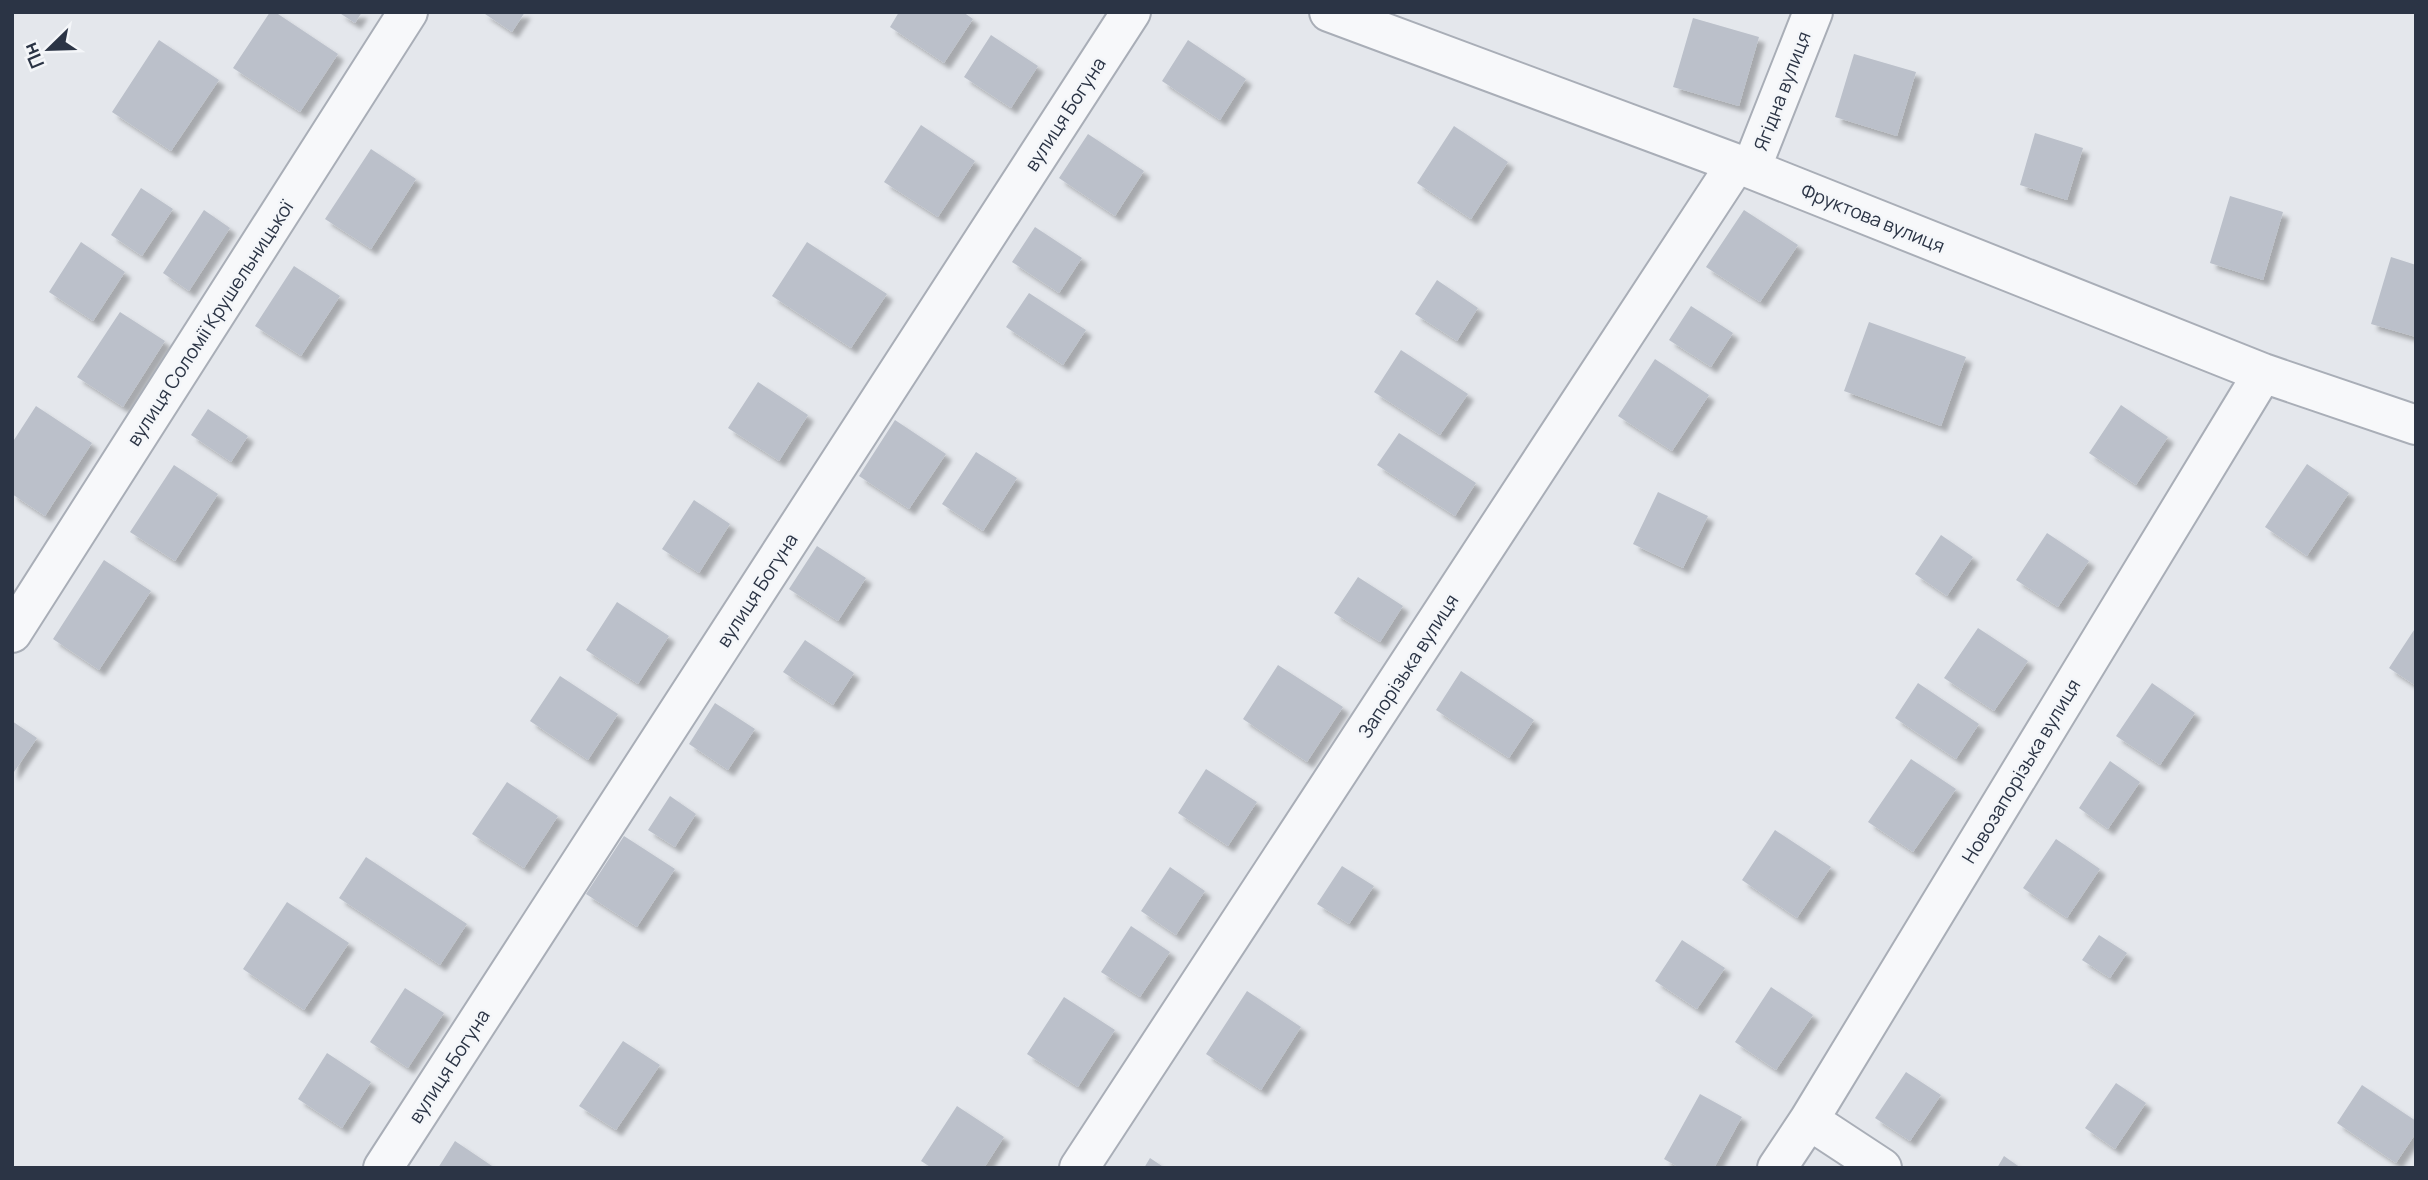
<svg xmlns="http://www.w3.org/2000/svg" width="2428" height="1180" font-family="Manrope,sans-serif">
	<defs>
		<filter id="shadow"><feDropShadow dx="6" dy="6" stdDeviation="2" flood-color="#0004"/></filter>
	</defs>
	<rect width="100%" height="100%" fill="#e4e7ec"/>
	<path fill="#bbc0ca" filter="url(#shadow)" d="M270 12H275L338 54 300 112 233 68Z
		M338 12H362L355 23Z
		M482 12H525L512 32Z
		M899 12H963L973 19 944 63 890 27Z
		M1693 18 1759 37 1739 106 1673 87Z
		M991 35 1038 66 1011 108 964 77Z
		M159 40 219 80 171 151 112 112Z
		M1188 40 1246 79 1220 120 1162 81Z
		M1854 54 1916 72 1897 136 1835 117Z
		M921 125 975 161 938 217 884 182Z
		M1454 126 1508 162 1471 219 1417 183Z
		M2035 133 2083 148 2067 200 2020 185Z
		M1088 134 1144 171 1115 216 1059 178Z
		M371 149 416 179 371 249 325 219Z
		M141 188 173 209 142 256 111 235Z
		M2230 196 2283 212 2263 280 2210 263Z
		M204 210 230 228 189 291 163 273Z
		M1744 210 1798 245 1760 302 1706 267Z
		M1035 227 1082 258 1059 293 1012 262Z
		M81 242 125 272 93 321 49 292Z
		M807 242 887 294 851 348 772 296Z
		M2391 257 2416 265V337L2371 324Z
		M294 266 340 296 301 356 255 326Z
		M1437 280 1478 308 1457 341 1415 314Z
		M1029 293 1086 330 1063 365 1006 327Z
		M1691 306 1733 333 1711 367 1669 340Z
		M120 312 165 341 123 407 77 377Z
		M1869 322 1966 357 1941 426 1844 391Z
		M1401 350 1468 394 1440 435 1374 392Z
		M1655 359 1709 395 1672 451 1618 416Z
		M758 382 808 415 779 461 728 428Z
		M2121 405 2168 437 2136 485 2089 453Z
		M36 406 92 443 45 516 12 494V443Z
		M208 409 248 436 231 462 191 435Z
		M895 420 946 454 909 509 859 476Z
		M1399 433 1476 483 1455 516 1377 465Z
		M976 452 1017 478 983 531 942 504Z
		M2307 464 2349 493 2307 556 2265 527Z
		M174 465 218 494 175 561 130 532Z
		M1658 492 1708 516 1683 568 1633 544Z
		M694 500 730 524 699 573 662 549Z
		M2047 533 2089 561 2058 607 2016 580Z
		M1941 535 1973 557 1947 596 1915 574Z
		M817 546 866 578 838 621 789 589Z
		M104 560 151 591 99 670 53 639Z
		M1358 577 1403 606 1380 642 1334 613Z
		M617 602 669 636 638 684 586 650Z
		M2416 627V686L2389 668Z
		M1978 628 2028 661 1994 711 1944 678Z
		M805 640 854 673 833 705 783 672Z
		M1278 665 1343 707 1307 762 1243 719Z
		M1461 671 1534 720 1509 758 1436 710Z
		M560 676 618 714 588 760 530 721Z
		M1918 683 1979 724 1956 759 1895 718Z
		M2152 683 2195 713 2160 765 2116 736Z
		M715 703 755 729 728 770 689 744Z
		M12 721 37 738 12 775Z
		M1911 759 1956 789 1913 852 1868 822Z
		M2110 761 2140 782 2108 829 2079 808Z
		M1206 769 1257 802 1228 846 1178 813Z
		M507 782 558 816 524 868 472 834Z
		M670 796 696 814 675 847 648 830Z
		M1775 830 1831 867 1797 918 1742 880Z
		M624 836 675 869 637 927 586 894Z
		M2056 839 2100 869 2067 918 2023 888Z
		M366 857 467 924 440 965 339 898Z
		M1342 866 1374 886 1349 924 1317 904Z
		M1170 867 1205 891 1176 935 1141 911Z
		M287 902 349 943 304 1010 243 969Z
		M1131 926 1170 952 1140 997 1101 972Z
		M2099 935 2127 953 2110 978 2082 960Z
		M1682 940 1725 968 1697 1009 1655 981Z
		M1771 987 1813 1015 1776 1070 1735 1042Z
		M405 988 444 1013 408 1068 370 1042Z
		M1247 991 1301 1027 1261 1090 1206 1054Z
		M1064 997 1115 1030 1078 1087 1027 1054Z
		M623 1041 660 1065 616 1130 579 1106Z
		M327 1053 371 1082 342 1128 298 1099Z
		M1906 1072 1941 1095 1910 1141 1875 1118Z
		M2116 1083 2146 1103 2115 1149 2085 1128Z
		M2362 1085 2416 1121V1133L2396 1163 2337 1123Z
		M1700 1094 1742 1117 1714 1168H1680L1664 1159Z
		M957 1106 1004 1137 984 1168H932L921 1161Z
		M455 1141 495 1168H438Z
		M2004 1156 2021 1168H1997Z
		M1150 1158 1165 1168H1144Z"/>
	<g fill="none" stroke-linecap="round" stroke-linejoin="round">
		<g stroke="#a9aeb7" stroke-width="42">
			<path id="minor" d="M1329 12 1751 169 2263 373 2416 425
				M1751 169 1813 12
				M12 633 408 12
				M1809 1120 1882 1168
				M383 1168 1131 12
				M1079 1168 1736 164
				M1777 1168 1809 1120 2263 373"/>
		</g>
		<use href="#minor" stroke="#f7f8fa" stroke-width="38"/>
	</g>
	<g text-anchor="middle" stroke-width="5" stroke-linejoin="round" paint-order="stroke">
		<g font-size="19" fill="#2b3445" stroke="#f4f6f9">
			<text transform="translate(1782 91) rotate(-69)" y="7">Ягідна вулиця</text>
			<text transform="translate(1065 114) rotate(-57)" y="7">вулиця Богуна</text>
			<text transform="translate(1873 218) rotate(22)" y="7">Фруктова вулиця</text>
			<text transform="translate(210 323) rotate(-57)" y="7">вулиця Соломії Крушельницької</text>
			<text transform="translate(757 590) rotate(-57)" y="7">вулиця Богуна</text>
			<text transform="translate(1408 666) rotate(-57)" y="7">Запорізька вулиця</text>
			<text transform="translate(2021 771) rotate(-59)" y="7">Новозапорізька вулиця</text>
			<text transform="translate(449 1066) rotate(-57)" y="7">вулиця Богуна</text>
		</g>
	</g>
	<rect width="2428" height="1180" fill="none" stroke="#2b3445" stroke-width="28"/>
	<g transform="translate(49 49) rotate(247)" stroke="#f4f6f9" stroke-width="5" paint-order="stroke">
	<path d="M0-5L12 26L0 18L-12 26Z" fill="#2b3445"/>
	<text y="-10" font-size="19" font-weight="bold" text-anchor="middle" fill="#2b3445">Пн</text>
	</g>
</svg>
